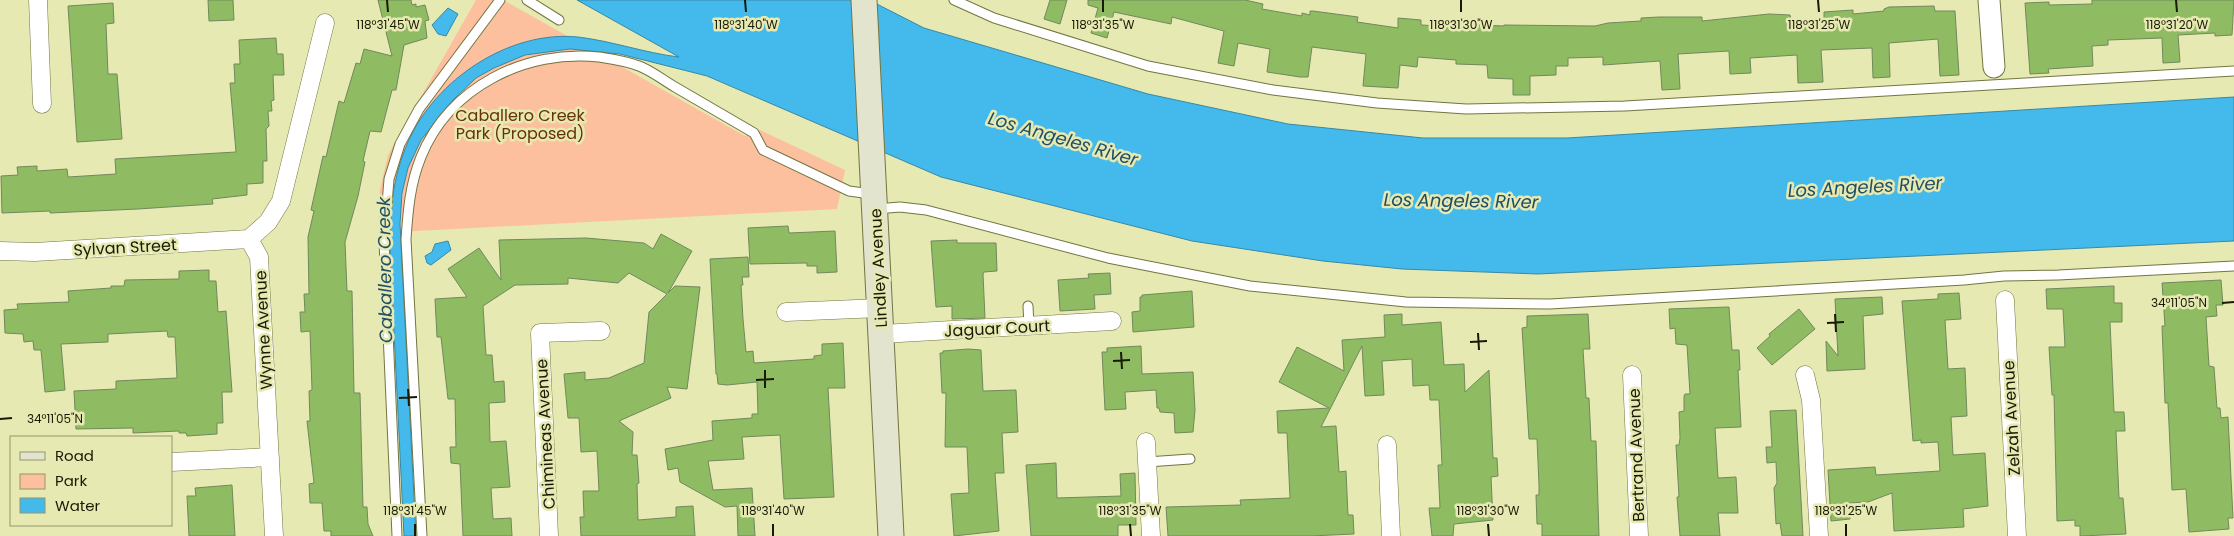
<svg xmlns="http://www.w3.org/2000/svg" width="2234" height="536" font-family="Poppins,sans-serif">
	<rect width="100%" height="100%" fill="#e6e9b1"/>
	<path fill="#fdc09e" d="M476 0H503L745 136 760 130 845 170 837 209 378 233 380 189 388 155Z"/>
	<path fill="#44b9ec" stroke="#3789a7" d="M577 0H869L924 28 1148 94 1288 124 1423 138H1567L2234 97V241L1538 274 1402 269 1323 261 1192 241 941 177 707 76 620 54 570 49 525 55 494 68 476 78 453 100 421 140 408 168 402 193 400 224 416 536H404L390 250C389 213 393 176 408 142 435 80 509 30 578 37 612 41 645 53 679 57Z
		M448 8 458 14 446 36 438 34 432 25Z
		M448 241 451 250 431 265 427 263 425 256 432 252 435 244Z"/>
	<path fill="#8fbb63" stroke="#71895b" d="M208 0H233L234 20 209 21Z
		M378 0H411L412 5 416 4V7L425 5 429 20 425 21 427 38 404 45 396 90H392L381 132 370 131 363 161 365 162 358 196 345 242 347 291H352L354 393H360L363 507H367L368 524 373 536H331V531H324L322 503H310L309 484 314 483 307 421H310L309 391 312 390 310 331 301 332 300 312H305L304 294H309L308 237 314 211 311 210 323 156 326 157 339 101 344 103 356 63 360 64 364 49 392 56Z
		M1050 0H1067L1060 24 1044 19Z
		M1088 0H1245L1263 4 1262 9 1302 16V13L1310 15V11H1313L1358 17 1357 22 1398 28V18L1421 20V25L1459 27 1460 24 1503 26 1504 25 1595 26 1608 23 1641 21V18L1659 17H1702V21L1769 14 1790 15 1791 20 1824 19V12L1853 10V14L1884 11V9L1889 7 1934 6 1935 11H1955L1959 75 1940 76 1938 39 1889 43 1890 77 1873 78 1872 48 1821 50 1823 82 1798 83 1797 55 1750 58 1751 73 1730 74 1729 51 1678 54 1680 89 1662 90 1660 61 1603 65V57L1568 58V66H1556V75L1530 76V95H1513V79L1488 78 1487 65 1456 64V60L1418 57 1417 67 1400 65 1398 88 1380 87 1363 86 1366 54 1312 47 1308 77H1300L1267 72 1270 49 1238 43 1234 66 1218 63 1224 31 1172 17 1171 24 1114 12 1107 38 1091 33 1098 8 1088 5Z
		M2092 0H2234L2232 35 2215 36V33L2178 35 2180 62 2163 63 2162 38 2108 40V45L2092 46 2093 66 2048 69 2049 73 2030 74 2025 3 2049 2V5L2092 4Z
		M113 3 114 23 106 24 108 74H117L122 139 77 142 68 6Z
		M276 38 277 54H283L284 75H273L274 100 271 101 272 111H268L269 126 266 129 267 161H263V183L247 184V195L212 199 213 204 138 209 50 213V211L2 213 1 176 18 175 17 167 37 166V171L67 169 68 177 116 174 115 159 236 152 230 83H235L234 64H240L239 40Z
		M788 226 789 233 835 231 837 272 817 273V266H807V263L750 264 748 228Z
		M661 234 692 251 668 293 675 286 700 287 687 389 667 387 671 398 619 421 633 432 632 455H637L639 483 637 484 638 520 676 517V507L693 506 695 536H581L580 517H584L583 491H599L597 451 581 452 579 418H568L564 374 585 372V380L609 378 644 363 649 312 667 294 629 273 618 283 568 278V284L515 285 483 306 486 355H492L494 382 504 381 505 402 489 403 490 442 506 441 510 487 491 488 493 519 511 518 512 536H463L460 464 451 463 450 447H456L455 399H448L441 337H437L435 299 467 297 448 269 479 248 501 280 499 240 586 238 644 243 653 249Z
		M957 240V243H996L997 271 984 272 983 274 985 318 952 319V306L936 307 931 241Z
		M748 257 749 277H742L743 285H741L743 319 746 352 753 351 754 363 814 359V356L822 355V344L843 343 845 388H828L834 497 784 499 780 435 742 437 744 459 708 461 713 490 752 488 755 536H738L737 506 725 507 680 482 678 468 668 470 665 449 713 440 712 421 752 418V414H758L757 382 727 385 718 384 717 374H716L710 259Z
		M209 270V281H216L218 312 226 311 232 392H222L223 423H217V434L187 436 186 433H179V431L133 433V428L76 429 74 391 116 389V381L177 378 175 337H168L167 331 108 334V342L61 344 65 390 45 392 41 350H34L33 341 24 342 23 334 5 333 4 310 18 309 17 304 69 302 68 291 111 288V286H124L125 280 179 279V271Z
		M1110 273 1111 294 1094 295 1095 309 1060 311 1058 280 1089 278 1088 274Z
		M2221 280 2223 305H2216L2217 316 2206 317 2209 366 2214 367 2217 408H2220L2221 418 2228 417 2233 518H2228L2229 529 2189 532 2186 489 2172 490 2168 403H2165L2162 326H2165L2162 283Z
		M2114 286V303H2122V322H2110L2114 412H2124L2125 431H2116L2119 498H2123L2126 534 2080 536V526H2075V520L2057 521 2054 395H2052L2049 347H2065L2063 309H2047L2046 289Z
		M1192 291 1194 327 1133 332 1132 312 1140 311V297H1142V295Z
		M1959 293 1961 319 1945 320 1948 369 1965 368 1967 416 1951 417 1953 455 1985 453 1988 506 1963 509 1964 527 1894 531 1892 493 1868 502 1849 503 1850 519 1831 521 1828 470 1875 467 1876 475 1940 471 1938 442 1921 443V440L1913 441 1902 301 1938 299V294Z
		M1882 297 1883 314 1863 316 1865 369 1827 371 1826 341 1838 356 1835 299Z
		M1729 307 1732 350H1739L1740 370H1738L1741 427 1715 428 1718 478 1736 477 1738 513H1718L1720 536H1680L1677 497H1679L1676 445H1679L1680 438 1679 412 1684 411V396L1685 394H1690L1687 345 1676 344 1675 328 1670 329 1669 309Z
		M1799 309 1815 329 1772 365 1757 348 1770 336 1769 334Z
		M1402 314V325L1441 322 1444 365 1464 364 1465 392 1489 370 1493 458H1497L1498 476 1491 477 1493 520 1454 524 1453 536H1432L1429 508H1440L1438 465H1442L1439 400H1430L1429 385 1413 386 1412 359 1382 361 1384 395 1365 396 1362 346 1321 427 1336 426 1339 472 1346 471 1348 515H1353L1354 534 1310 536H1168L1166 507 1241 505 1240 500 1290 498 1287 433H1278L1277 411 1329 408 1279 382 1297 347 1344 371 1342 340 1385 337 1384 315Z
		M1588 314 1590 349H1583L1586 398H1589L1591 441H1596L1599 536H1542V524H1537L1536 495H1539V485L1537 439H1529L1522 328 1527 327V316Z
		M1141 346 1142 374 1193 372 1195 410 1193 432 1175 433 1174 413 1160 412 1159 408H1157L1156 390 1125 392 1126 409 1105 410 1102 352H1107V348Z
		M968 349 981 350 983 391 1016 390 1018 432 1002 433 1004 473H995L999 531 954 536 951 494 969 493 967 447H945L946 393H942L940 353H943V351Z
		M1796 410 1803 536H1782L1780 523 1776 524 1774 488 1777 483 1776 462 1767 463 1766 447H1772L1770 411Z
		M1056 463 1057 498 1121 496 1120 474 1135 473 1136 525H1118V536H1031L1026 465Z
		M232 485 235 536H189L187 496H196L195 488Z"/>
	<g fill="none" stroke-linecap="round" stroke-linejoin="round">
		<g stroke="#737541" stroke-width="11">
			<path id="service" d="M527 0 559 20
				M954 0 994 18 1148 66 1273 90 1377 103 1466 109 1625 106 2234 71
				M876 209 900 207 926 210 1108 258 1250 286 1406 302 1550 304 1964 280 2004 276 2058 275 2234 266
				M1028 306 1029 326
				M1147 462 1190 459
				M397 536 384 242 389 179 400 144 419 109 500 0
				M422 536 406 239C408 210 410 184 421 157 449 87 526 49 599 57 612 59 626 61 639 66 652 71 663 80 675 87 701 102 727 117 754 133L763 150 849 191 871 194"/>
		</g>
		<g stroke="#737541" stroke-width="19">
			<path id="minor" d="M38 0 42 104
				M249 239 259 257 274 536
				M249 239 268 222 281 201 325 23
				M0 251 35 252 249 239
				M2005 300 2017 536
				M786 312 880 308
				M882 334 1112 321
				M1632 375 1639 536
				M1805 375 1811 400 1819 536
				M1146 442 1151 536
				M1387 445 1391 536
				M171 462 270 457
				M549 536 540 333 601 331"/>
		</g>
		<g stroke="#737541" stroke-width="23">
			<path id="tertiary" d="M1989 0 1994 67"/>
		</g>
		<g stroke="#737541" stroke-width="27">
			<path id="secondary" d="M864 0 891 536"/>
		</g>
		<use href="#service" stroke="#fff" stroke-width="9"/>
		<use href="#minor" stroke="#fff" stroke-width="18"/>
		<use href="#tertiary" stroke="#fff" stroke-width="21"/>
		<use href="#secondary" stroke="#e3e4cd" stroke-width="25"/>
	</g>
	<path fill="none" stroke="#191a05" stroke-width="2" d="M387 0 388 12M745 0 746 12M1103 0V12M1461 0V12M1818 0 1819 12M2176 0 2177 12M2222 303 2234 302M1835 314 1836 332M1827 323 1844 322M1478 333 1479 350M1470 342 1487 341M1121 352 1122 369M1113 361 1130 360M765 370V388M756 380 774 379M408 389 409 406M399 398 417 397M0 419 12 418M415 524V536M773 524V536M1130 524 1131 536M1488 524 1489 536M1846 524V536"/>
	<g text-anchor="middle" stroke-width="5" stroke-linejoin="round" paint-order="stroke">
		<g font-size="16" fill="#683107" stroke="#e6e9b1">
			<text x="520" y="121">Caballero Creek<tspan x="520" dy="18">Park (Proposed)</tspan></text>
		</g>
		<g font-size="16" fill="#191a05" stroke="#e6e9b1">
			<text transform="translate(125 247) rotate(-3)" y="6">Sylvan Street</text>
			<text transform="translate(878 268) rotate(-93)" y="6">Lindley Avenue</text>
			<text transform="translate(997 328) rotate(-3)" y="6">Jaguar Court</text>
			<text transform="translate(263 330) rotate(-93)" y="6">Wynne Avenue</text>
			<text transform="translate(2011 418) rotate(-93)" y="6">Zelzah Avenue</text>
			<text transform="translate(545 434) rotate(-93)" y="6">Chimineas Avenue</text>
			<text transform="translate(1636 455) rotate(-92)" y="6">Bertrand Avenue</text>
		</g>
		<g font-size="18" font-style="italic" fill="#204f65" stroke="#e6e9b1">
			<text transform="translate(1063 139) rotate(16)" y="6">Los Angeles River</text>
			<text transform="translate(1865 187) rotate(-3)" y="6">Los Angeles River</text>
			<text transform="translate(1461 201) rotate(1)" y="6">Los Angeles River</text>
			<text transform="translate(385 270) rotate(-91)" y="6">Caballero Creek</text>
		</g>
	</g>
	<g font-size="12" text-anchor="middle" fill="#191a05" stroke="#e6e9b1" stroke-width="5" stroke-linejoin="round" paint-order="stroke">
		<text x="388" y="29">118°31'45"W</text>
		<text x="746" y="29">118°31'40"W</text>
		<text x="1103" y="29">118°31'35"W</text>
		<text x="1461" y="29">118°31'30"W</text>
		<text x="1819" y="29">118°31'25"W</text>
		<text x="2177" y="29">118°31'20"W</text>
		<text x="2179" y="307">34°11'05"N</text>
		<text x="55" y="423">34°11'05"N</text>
		<text x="415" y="515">118°31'45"W</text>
		<text x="773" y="515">118°31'40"W</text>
		<text x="1130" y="515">118°31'35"W</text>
		<text x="1488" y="515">118°31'30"W</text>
		<text x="1846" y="515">118°31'25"W</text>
	</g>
	<rect x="10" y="436" width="162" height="90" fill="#e6e9b1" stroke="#94966c"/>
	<rect x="20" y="452" width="25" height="8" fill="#e3e4cd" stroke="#94966c"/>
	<text x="55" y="461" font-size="15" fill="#191a05">Road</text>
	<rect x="20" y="474" width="25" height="15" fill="#fdc09e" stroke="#94966c"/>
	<text x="55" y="486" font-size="15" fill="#191a05">Park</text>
	<rect x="20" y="498" width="25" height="15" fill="#44b9ec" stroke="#94966c"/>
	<text x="55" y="511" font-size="15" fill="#191a05">Water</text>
</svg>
